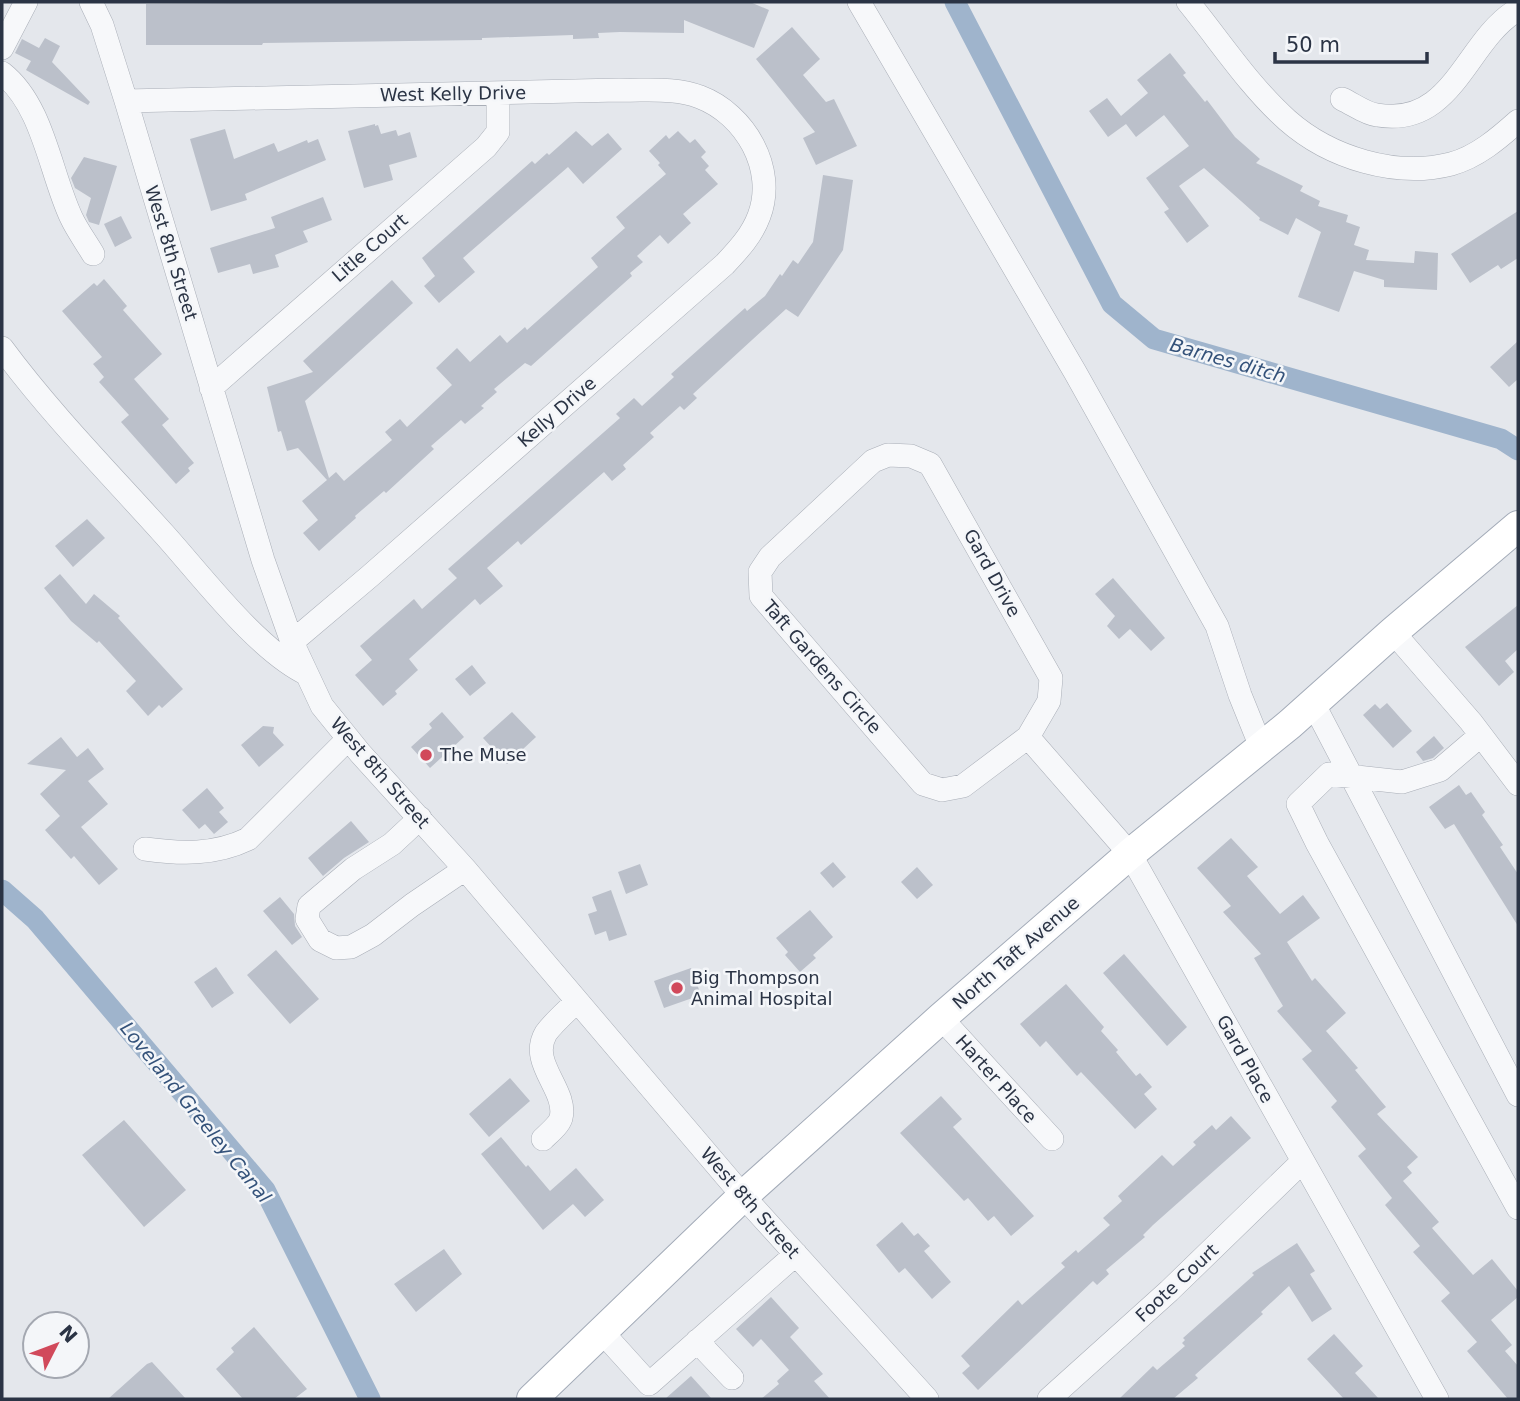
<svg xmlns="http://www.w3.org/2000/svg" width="1520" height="1401" font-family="'DejaVu Sans',sans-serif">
	<rect width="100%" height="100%" fill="#e4e7ec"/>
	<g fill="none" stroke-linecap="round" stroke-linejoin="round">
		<path stroke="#9fb4cc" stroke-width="21" d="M955 2 1112 304 1154 339 1501 439 1518 450
			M2 890 35 919 265 1190 370 1399"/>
	</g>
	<path fill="#bbc0ca" d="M329 2H750L769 10 754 48 684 20V33L620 32 598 33 599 38 573 39V35L482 38V40L263 43 262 45H146V4Z
		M792 27 820 59 803 75 826 102 834 99 857 146 816 165 803 138 815 132 756 59Z
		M45 38 60 46 52 62 90 102 88 105 26 70 31 61 15 53 22 39 39 48Z
		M1170 53 1186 73 1183 75 1205 102 1207 100 1235 137 1260 159 1256 163 1303 186 1300 191 1320 201 1318 206 1348 215 1346 222 1360 227 1354 245 1369 250 1366 260 1414 263 1415 251 1438 253 1437 290 1384 287V280L1354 271 1339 312 1298 297 1321 232 1296 218 1288 235 1259 220 1260 218 1204 168 1179 186 1209 226 1187 243 1164 212 1169 209 1146 178 1189 146 1164 115 1136 137 1126 124 1108 137 1089 111 1107 98 1121 116 1148 93 1137 80Z
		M375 124V126L378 125 381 134 396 130 398 136 410 132 417 157 389 165 393 180 364 188 348 131Z
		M225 129 234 159 274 143 278 152 307 140 308 143 318 139 326 160 245 194 247 200 211 211 190 139Z
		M576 131 592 146 608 133 622 149 583 184 568 167 463 258 475 272 439 303 424 286 435 276 422 258 532 161 535 164 547 153 549 155Z
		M678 131 690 143 695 139 706 152 701 157 709 166 705 170 718 184 683 214 691 223 668 244 660 235 637 256 643 262 630 273 632 276 531 366 525 363 494 389 497 392 481 406 484 408 465 424 461 420 431 446 434 449 386 493 384 491 355 516 356 518 319 551 303 533 318 520 302 501 327 480 298 448 287 451 281 431 278 432 267 387 313 372 303 361 392 280 413 303 305 401 329 478 336 472 344 481 392 440 385 432 400 419 407 427 452 385 436 368 457 348 470 362 500 335 507 343 525 327 527 330 598 267 591 258 625 228 616 217 666 174 658 165 660 163 649 151 666 135 669 139Z
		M84 157 117 166 99 225 89 222 86 215 91 198 75 188 71 178Z
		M823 175 853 180 843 250 798 317 786 309 693 394 697 398 684 410 680 406 650 433 654 437 623 465 626 469 612 481 604 472 521 545 518 541 487 568 503 586 480 605 475 599 409 659 418 670 395 691 397 694 383 706 355 675 372 660 360 646 414 599 422 609 457 578 448 569 620 418 616 414 634 398 642 406 674 377 671 374 745 308 747 311 765 296 780 274 782 276 793 260 798 264 813 242Z
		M323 197 332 220 303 231 308 242 275 255 279 267 253 274 250 264 218 273 210 248 275 228 271 217Z
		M1518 211V258L1501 269 1498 265 1470 283 1451 254Z
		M121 216 132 238 115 247 104 224Z
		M104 279 127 306 123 310 162 354 134 379 169 419 162 425 194 463 188 468 190 471 176 484 121 422 129 415 99 382 104 377 93 364 102 357 62 311 94 283 97 286Z
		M1518 341V379L1509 387 1490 367Z
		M87 519 105 538 73 567 55 546Z
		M60 574 86 604 94 594 120 616 118 618 183 689 162 708 159 705 148 716 126 691 136 681 99 641 97 643 71 621 44 588Z
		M1113 578 1165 638 1151 651 1130 629 1119 639 1107 626 1115 616 1095 594Z
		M1518 605V649L1505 661 1514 672 1499 686 1465 647Z
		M472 665 486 683 470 696 455 679Z
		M1387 703 1412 731 1393 748 1363 715 1375 704 1380 709Z
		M442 712 464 737 430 768 411 747 432 728 429 724Z
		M512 712 536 737 507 764 483 738Z
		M263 726 274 727 273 733 284 745 259 767 241 745Z
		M1434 736 1444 748 1433 758 1423 761 1416 752Z
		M61 737 77 757 88 748 104 769 88 781 108 804 81 827 118 869 99 885 74 856 71 859 45 830 60 816 40 794 66 770 27 764Z
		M1459 785 1466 795 1471 792 1485 812 1482 815 1503 845 1500 847 1518 874V926L1454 824 1445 829 1429 807Z
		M207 788 224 808 219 812 228 822 214 834 205 824 199 829 182 810Z
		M351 821 369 842 344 858 323 876 308 858Z
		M1231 838 1258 867 1247 876 1280 914 1303 895 1320 918 1287 942 1312 981 1315 978 1346 1013 1326 1031 1358 1068 1355 1070 1386 1107 1377 1114 1418 1157 1407 1167 1412 1173 1403 1181 1439 1222 1432 1228 1473 1275 1492 1259 1518 1291V1297L1491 1320 1512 1345 1505 1351 1518 1366V1399H1508L1467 1351 1477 1342 1441 1301 1450 1293 1413 1252 1420 1246 1385 1205 1392 1198 1358 1156 1366 1149 1331 1107 1337 1101 1302 1059 1312 1051 1277 1011 1283 1006 1254 958 1261 954 1223 912 1231 906 1197 868Z
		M833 862 846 877 833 888 820 873Z
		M640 864 648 885 626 894 618 872Z
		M917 867 933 885 917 899 901 882Z
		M611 890 627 935 609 941 606 931 595 935 588 914 597 911 592 897Z
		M280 897 294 914 295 926 302 937 292 945 263 911Z
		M810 910 833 937 813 955 816 958 800 972 785 955 788 952 776 938Z
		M276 950 319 999 290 1024 247 975Z
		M1124 954 1187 1027 1167 1046 1103 973Z
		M216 967 234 993 212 1008 194 982Z
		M691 968 701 995 664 1008 654 981Z
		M1066 984 1104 1027 1101 1031 1118 1050 1116 1052 1136 1076 1140 1073 1152 1087 1144 1094 1157 1109 1135 1129 1081 1072 1077 1076 1046 1041 1040 1047 1020 1024Z
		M510 1078 530 1101 489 1137 469 1114Z
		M941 1096 962 1119 953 1127 1034 1216 1011 1236 994 1216 988 1221 968 1198 964 1201 900 1133Z
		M1231 1116 1251 1138 1153 1225 1143 1235 1145 1237 1106 1270 1109 1274 1097 1285 1093 1281 978 1390 962 1373 970 1366 961 1356 1018 1300 1022 1305 1065 1267 1061 1263 1076 1250 1078 1253 1110 1225 1103 1218 1122 1201 1118 1196 1162 1155 1173 1166 1196 1145 1193 1142 1212 1125 1216 1130Z
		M124 1120 186 1190 144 1227 82 1155Z
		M501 1137 526 1167 528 1165 550 1191 576 1168 604 1200 585 1217 573 1204 543 1230 481 1154Z
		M902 1222 914 1236 918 1233 930 1246 924 1251 951 1282 932 1299 905 1268 899 1273 876 1245Z
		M1297 1243 1315 1271 1310 1274 1332 1309 1312 1322 1289 1286 1261 1312 1263 1314 1195 1375 1198 1378 1173 1399H1119L1153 1366 1157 1370 1185 1346 1182 1343 1185 1340 1183 1338 1254 1275 1252 1273Z
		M444 1249 462 1274 416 1312 394 1284Z
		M771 1297 799 1328 790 1337 823 1374 814 1381 830 1399H761L779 1384 777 1381 789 1370 761 1339 753 1347 736 1329Z
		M254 1327 307 1389 294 1399H243L216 1369 234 1352 231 1348Z
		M1334 1334 1363 1366 1355 1373 1379 1399H1344L1307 1359Z
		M152 1362 186 1399H108L147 1364Z
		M691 1376 712 1399H665Z"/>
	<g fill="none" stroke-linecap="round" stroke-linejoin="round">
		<g stroke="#a9aeb7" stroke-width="24">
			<path id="minor" d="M91 2 102 25 126 101 263 560 292 642 322 706 360 753 465 869 743 1196 927 1399
				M859 2 1075 372 1217 626 1240 695 1261 747
				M1188 2C1220 41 1249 86 1287 120 1330 158 1396 178 1451 164 1477 157 1499 138 1518 121
				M2 48 26 2
				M2 73C43 105 50 172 71 217 77 230 86 242 93 254
				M1342 99C1353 104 1366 114 1377 115 1452 128 1465 44 1514 12L1518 13
				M126 101 619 90C645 91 675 87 700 97 745 114 777 169 759 216 752 235 739 249 725 264L370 576 292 642
				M2 348C50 413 109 473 163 533 201 575 257 650 307 674
				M211 388 486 147 498 132V93
				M888 455 911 456 930 464 1051 678 1049 701 1028 737 963 786 942 790 923 784 761 596 760 572 770 557 873 461Z
				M1393 632 1471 722 1518 784
				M1313 703 1518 1095
				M1481 735 1440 770 1402 782 1329 774 1298 804 1317 843 1518 1208
				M1028 737 1130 854 1437 1399
				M420 818 392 844 353 869 309 906 307 919 320 940 336 948 351 947 373 935 412 905 465 869
				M145 849C181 854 215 855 248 839L348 739
				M941 1018 1052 1139
				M543 1139C549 1133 559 1125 561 1118 568 1090 528 1063 546 1033 554 1022 567 1011 577 1001
				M602 1332 649 1384 796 1254
				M697 1341 732 1378
				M1049 1399 1169 1291 1302 1162"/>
		</g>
		<g stroke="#a3abb8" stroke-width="32">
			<path id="major" d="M532 1399 743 1196 941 1018 1130 854 1290 724 1393 632 1518 526"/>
		</g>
		<use href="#minor" stroke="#f7f8fa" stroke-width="23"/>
		<use href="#major" stroke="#fff" stroke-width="30"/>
	</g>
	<g fill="#d1495b" stroke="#f4f6f9" stroke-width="2.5">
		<circle cx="426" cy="755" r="7"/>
		<circle cx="677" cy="988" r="7"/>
	</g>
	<g text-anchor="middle" stroke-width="5" stroke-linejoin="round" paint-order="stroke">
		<g font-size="18" fill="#2b3445" stroke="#f4f6f9">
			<text transform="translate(453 94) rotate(-1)" y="6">West Kelly Drive</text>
			<text transform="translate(370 248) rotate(-41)" y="6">Litle Court</text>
			<text transform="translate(171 253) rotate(73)" y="6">West 8th Street</text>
			<text transform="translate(557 412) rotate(-41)" y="6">Kelly Drive</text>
			<text transform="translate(992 573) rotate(61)" y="6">Gard Drive</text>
			<text transform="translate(822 667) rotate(49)" y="6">Taft Gardens Circle</text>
			<text transform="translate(380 773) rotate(49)" y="6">West 8th Street</text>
			<text transform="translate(1016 953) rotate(-41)" y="6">North Taft Avenue</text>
			<text transform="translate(1245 1059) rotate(61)" y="6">Gard Place</text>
			<text transform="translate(996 1079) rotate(48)" y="6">Harter Place</text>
			<text transform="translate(750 1203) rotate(49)" y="6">West 8th Street</text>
			<text transform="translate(1177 1283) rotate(-43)" y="6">Foote Court</text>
		</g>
		<g font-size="18" fill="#2b3445" stroke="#f4f6f9" text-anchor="start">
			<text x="440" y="761">The Muse</text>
			<text x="691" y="984">Big Thompson<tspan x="691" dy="21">Animal Hospital</tspan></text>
		</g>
		<g font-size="19" font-style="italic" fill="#34527a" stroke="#f4f6f9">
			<text transform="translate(1228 360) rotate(16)" y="7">Barnes ditch</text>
			<text transform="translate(196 1112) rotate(51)" y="7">Loveland Greeley Canal</text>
		</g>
	</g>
	<rect width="1520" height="1401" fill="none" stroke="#2b3445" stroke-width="7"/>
	<g transform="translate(56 1345) rotate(48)"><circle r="33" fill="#f4f6f9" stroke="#a4a8b1" stroke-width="2"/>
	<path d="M0-5L12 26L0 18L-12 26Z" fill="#d1495b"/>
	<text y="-10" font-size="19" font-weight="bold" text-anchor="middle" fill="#2b3445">N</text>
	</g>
	<path d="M1275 52v10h152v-10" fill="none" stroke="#2b3445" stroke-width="3.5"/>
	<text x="1286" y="52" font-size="21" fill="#2b3445" stroke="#f4f6f9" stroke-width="5" paint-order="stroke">50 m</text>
</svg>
